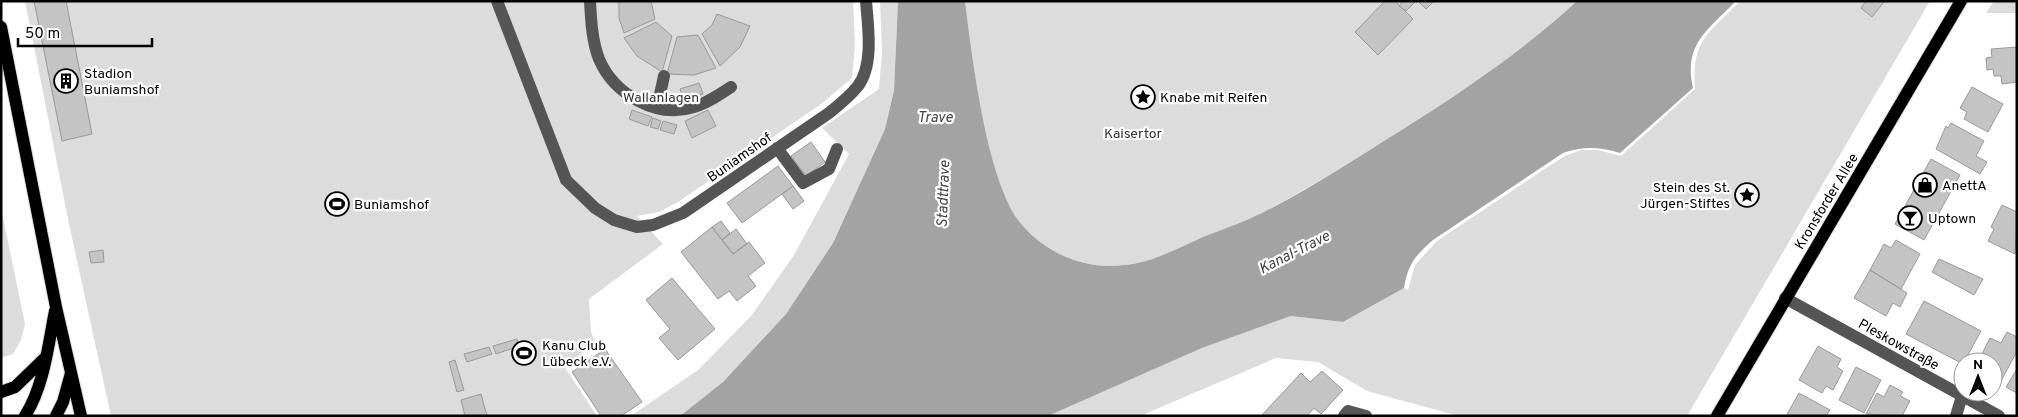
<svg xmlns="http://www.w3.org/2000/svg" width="2018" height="417" font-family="Overpass,sans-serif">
	<rect width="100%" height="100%" fill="#fff"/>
	<path fill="#dcdcdc" d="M25 1H853L855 45 852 78 821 104 678 202 659 212 637 216 663 244 589 299 591 332 596 344 564 366 597 416H111L69 224Z
		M880 1H898L894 90 885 129 833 243 786 314 723 382 680 416H631L698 370 752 315 794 255 849 154 822 128 879 89 882 52Z
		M965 1H1577C1523 51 1462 92 1400 131 1355 159 1311 187 1264 212 1244 222 1223 229 1203 237 1178 248 1151 263 1124 265 1086 270 1047 254 1022 225 987 186 972 56 965 1Z
		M1740 1H1930L1687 416H1459L1367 391 1318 362 1276 358 1140 416H1048L1202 348 1291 316 1343 322 1404 288 1408 290 1415 265 1437 241 1543 170 1565 156 1581 150H1598L1621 156 1695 89C1691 40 1709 33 1740 1Z
		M1994 1H2017V13H1986Z
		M1 208 25 324 21 340 13 354 1 358Z"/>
	<path fill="#a3a3a3" d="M898 1H965C972 56 987 185 1022 225 1047 254 1086 270 1124 265 1151 263 1178 248 1203 237 1223 229 1244 222 1264 212 1311 188 1355 159 1400 131 1462 92 1523 51 1577 1H1736C1708 30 1683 44 1693 88L1620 153C1599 147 1584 146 1563 153L1433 240C1415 256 1408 264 1404 288L1343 322 1291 316 1202 348 1048 416H680L723 382 786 314 833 243 885 129 894 90Z"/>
	<path fill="#c4c4c4" stroke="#999" d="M34 1H66L92 134 62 141Z
		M619 1H651L655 19 624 33 619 18Z
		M1385 1H1395L1413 19 1378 55 1355 32Z
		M1403 1H1416L1406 11 1399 6Z
		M1418 1H1434L1426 9Z
		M1866 1H1892L1884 2 1872 17 1861 8Z
		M717 14 750 26 740 47 720 66 702 34 712 25Z
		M656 22 672 36 662 72 637 56 624 38Z
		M698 35 716 68 694 75 667 74 677 37Z
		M2017 47V82L2002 84 2001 76H1994L1993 69 1987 70 1986 58 1992 57 1991 49Z
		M699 83 703 94 684 101 680 89Z
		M1972 87 2003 104 1988 132 1964 119 1967 112 1960 108Z
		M632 110 652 117 648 126 629 119Z
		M708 110 716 126 692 138 685 121Z
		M653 118 661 121 658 129 650 127Z
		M663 121 677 125 674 134 660 130Z
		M1951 123 1984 141 1976 156 1987 162 1980 174 1936 149 1946 126 1948 128Z
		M811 142 825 162 806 176 791 156Z
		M1931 159 1960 175 1924 240 1895 224Z
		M778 166 793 186 742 223 727 203Z
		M793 186 804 201 793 209 782 194Z
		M2002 205 2017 212 2015 254 1988 241 1994 229 1991 227Z
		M721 221 730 233 722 240 712 227Z
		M712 227 733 254 749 242 765 263 748 276 756 286 737 301 729 291 718 299 681 252Z
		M736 229 747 244 733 254 722 240Z
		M1896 240 1920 254 1901 289 1870 270 1884 244 1891 248Z
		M103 250 104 262 91 263 89 252Z
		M1939 259 1983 279 1974 295 1932 272Z
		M1870 270 1907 293 1900 307 1893 303 1886 316 1854 298Z
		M672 278 715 329 678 360 659 338 670 329 646 300Z
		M1924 301 1981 331 1963 364 1906 334Z
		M2007 332 2017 337V351L2000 383 1993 379V362H1978L1990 338 2001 343Z
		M517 339 519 346 496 354 493 346Z
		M1818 346 1841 359 1837 367 1843 371 1833 390 1826 386 1822 393 1799 380Z
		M489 347 492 354 467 362 464 354Z
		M605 349 642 402 621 416H601L572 372Z
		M455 360 464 390 457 392 449 362Z
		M1856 367 1881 380 1864 413 1839 400Z
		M2017 369V393L2006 387Z
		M1322 371 1343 390 1321 414 1314 408 1307 416H1261L1301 373 1310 382Z
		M1890 385 1903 392 1900 396 1910 401 1902 416 1866 414 1877 393 1884 397Z
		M1799 393 1830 410 1826 416H1786Z
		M481 394 487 416H465L461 400Z"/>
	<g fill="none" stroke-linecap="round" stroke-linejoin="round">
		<g stroke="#dbdbdb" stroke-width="14">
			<path id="major" d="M1 27 56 307 81 416
				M1 392 15 387 46 357
				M25 416C44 386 48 346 55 311
				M56 416 63 402 71 373
				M1717 416 1961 1"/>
		</g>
		<path stroke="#555" stroke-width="12" d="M497 1 566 180 595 208 614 220 637 227 653 225 683 213 829 113C839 105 850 96 858 86 874 65 868 26 866 1
			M590 1C591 20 592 41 599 59 614 94 656 119 694 107 707 103 719 95 731 87
			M657 108 664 76
			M777 148 803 183 829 169 837 149
			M1785 298 1999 416
			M1344 416 1348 411 1366 416
			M1956 416 1962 396"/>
		<use href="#major" stroke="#000" stroke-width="12"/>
	</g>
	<defs>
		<g id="building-ring" transform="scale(1.25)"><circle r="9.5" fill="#fff" stroke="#000" stroke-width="1.5"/><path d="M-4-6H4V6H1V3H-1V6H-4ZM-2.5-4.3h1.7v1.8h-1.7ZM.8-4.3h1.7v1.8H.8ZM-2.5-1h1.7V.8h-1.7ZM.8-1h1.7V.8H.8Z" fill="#000"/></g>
		<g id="sight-ring" transform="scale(1.25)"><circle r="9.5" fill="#fff" stroke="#000" stroke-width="1.5"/><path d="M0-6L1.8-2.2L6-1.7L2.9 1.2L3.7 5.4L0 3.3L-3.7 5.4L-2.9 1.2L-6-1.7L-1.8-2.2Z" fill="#000"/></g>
		<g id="shop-ring" transform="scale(1.25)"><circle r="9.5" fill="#fff" stroke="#000" stroke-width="1.5"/><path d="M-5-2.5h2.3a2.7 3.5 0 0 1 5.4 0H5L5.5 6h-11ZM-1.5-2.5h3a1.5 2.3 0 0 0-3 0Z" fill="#000"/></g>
		<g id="stadium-ring" transform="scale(1.25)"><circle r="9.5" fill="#fff" stroke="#000" stroke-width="1.5"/><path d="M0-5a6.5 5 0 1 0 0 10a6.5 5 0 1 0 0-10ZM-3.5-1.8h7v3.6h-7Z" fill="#000"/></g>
		<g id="bar-ring" transform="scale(1.25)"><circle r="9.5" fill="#fff" stroke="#000" stroke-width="1.5"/><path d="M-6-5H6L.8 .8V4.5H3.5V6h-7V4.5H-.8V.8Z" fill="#000"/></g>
	</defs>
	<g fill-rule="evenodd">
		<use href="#building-ring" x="66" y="81"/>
		<use href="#sight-ring" x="1143" y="97"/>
		<use href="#shop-ring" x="1925" y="185"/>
		<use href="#sight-ring" x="1747" y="195"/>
		<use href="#stadium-ring" x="337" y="204"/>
		<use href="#bar-ring" x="1910" y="218"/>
		<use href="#stadium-ring" x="524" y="353"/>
	</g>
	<g text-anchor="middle" stroke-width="4.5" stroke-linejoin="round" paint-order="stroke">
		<g font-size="14" fill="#000" stroke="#fff" text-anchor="start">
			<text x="84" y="78">Stadion<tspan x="84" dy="16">Buniamshof</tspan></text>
			<text x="1160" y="102">Knabe mit Reifen</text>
			<text x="1942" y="190">AnettA</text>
			<text x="1730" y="192" text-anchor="end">Stein des St.<tspan x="1730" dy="16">Jürgen-Stiftes</tspan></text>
			<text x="354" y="209">Buniamshof</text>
			<text x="1928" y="223">Uptown</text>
			<text x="542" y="350">Kanu Club<tspan x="542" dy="16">Lübeck e.V.</tspan></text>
		</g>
		<g font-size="14" fill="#333" stroke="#fff">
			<text x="661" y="102">Wallanlagen</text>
			<text x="1133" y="138">Kaisertor</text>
		</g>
		<g font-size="14" fill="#000" stroke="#fff">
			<text transform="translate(739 157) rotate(-35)" y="5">Buniamshof</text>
			<text transform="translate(1826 201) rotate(-59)" y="5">Kronsforder Allee</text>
			<text transform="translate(1899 344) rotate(29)" y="5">Pleskowstraße</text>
		</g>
		<g font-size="15" font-style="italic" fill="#444" stroke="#fff">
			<text x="935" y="122">Trave</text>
			<text transform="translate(943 194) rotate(-88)" y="5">Stadttrave</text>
			<text transform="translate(1294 252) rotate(-27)" y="5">Kanal-Trave</text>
		</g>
	</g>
	<rect width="2018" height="417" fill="none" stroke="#000000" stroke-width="5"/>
	<g transform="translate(1978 377)"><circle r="24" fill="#ffffff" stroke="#999999"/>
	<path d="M0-4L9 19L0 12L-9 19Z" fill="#000000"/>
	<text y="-8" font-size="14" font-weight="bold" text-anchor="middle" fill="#000000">N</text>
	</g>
	<path d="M18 38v8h134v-8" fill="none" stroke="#000000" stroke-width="2.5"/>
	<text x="25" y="38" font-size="15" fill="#000000" stroke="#ffffff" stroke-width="4" paint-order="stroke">50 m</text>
</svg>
